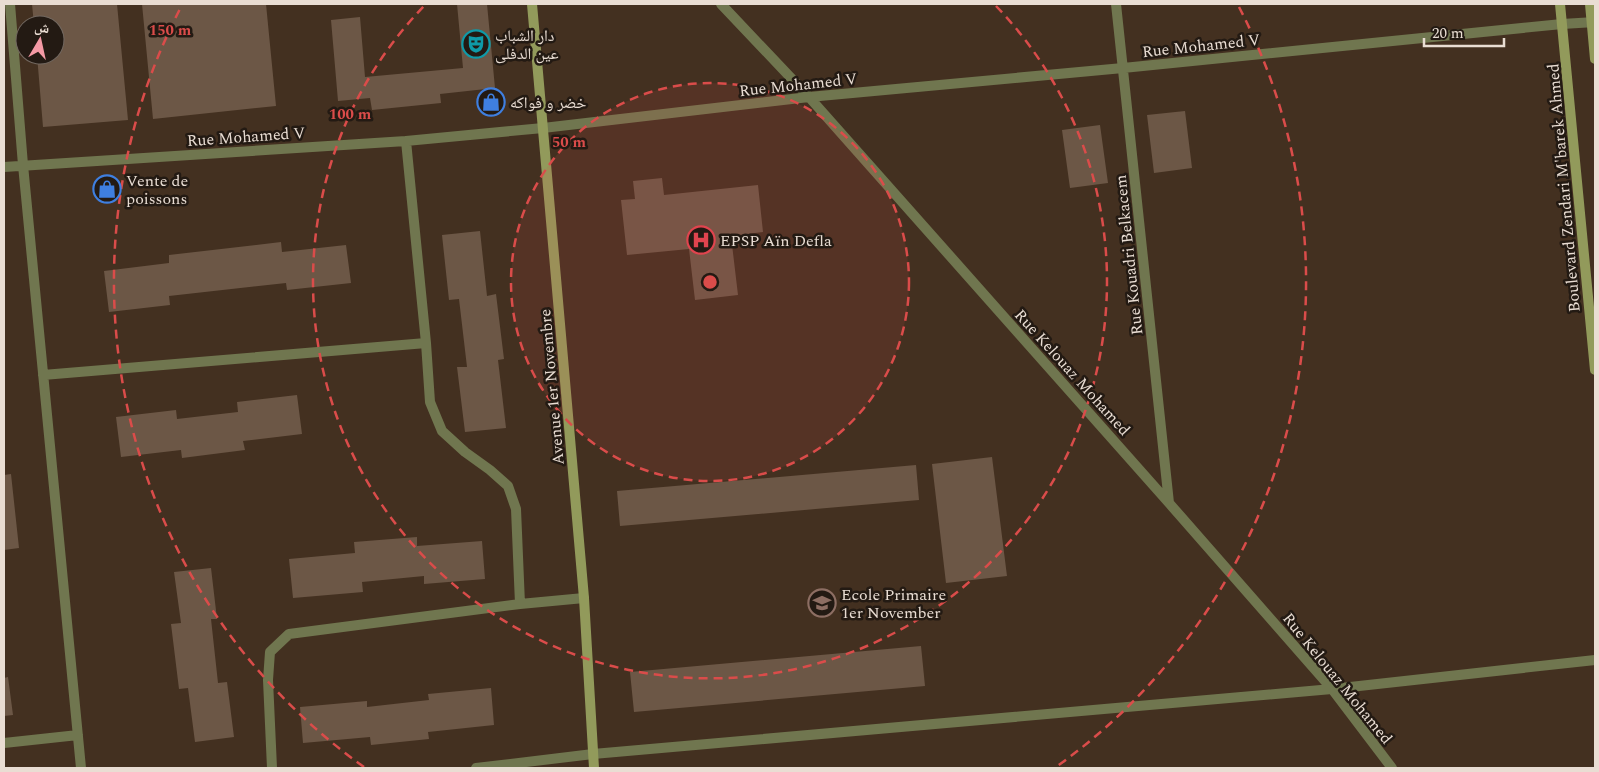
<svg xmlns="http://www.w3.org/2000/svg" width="1599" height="772" font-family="Spectral,'Noto Naskh Arabic',serif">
	<rect width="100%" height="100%" fill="#433020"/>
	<path fill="#6c5746" d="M32 4H117L128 120 43 127 37 55H55V25H34Z
		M142 4H266L276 106 153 119Z
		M457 4H487L495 88 440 94 441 103 372 110 370 98 338 101 331 20 360 17 365 77 463 68Z
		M1185 111 1192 168 1154 173 1147 115Z
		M1100 125 1108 183 1070 188 1062 130Z
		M662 178 664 195 758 185 763 232 731 236 738 295 695 300 689 249 627 255 621 200 635 199 633 181Z
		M480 231 487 296 496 294 504 359 498 360 506 428 465 432 457 367H467L459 299 449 300 442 235Z
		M281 242 282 252 346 245 351 283 287 290 286 283 169 296 170 305 109 312 104 271 169 263V255Z
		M297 395 302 434 243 441 245 450 182 458 181 450 121 457 116 417 176 410 177 419 238 412 237 402Z
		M992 457 1007 576 946 583 932 464Z
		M916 465 919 500 620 526 617 491Z
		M11 474 19 548 4 550V475Z
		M417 537V546L482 541 485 579 424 584V576L362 582 363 592 293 598 289 559 355 553 354 542Z
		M211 568 217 619H211L218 683 227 682 234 737 195 742 188 688 179 689 171 624 181 623 174 572Z
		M921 646 925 686 634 712 630 672Z
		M8 677 13 715 4 716V678Z
		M491 688 494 725 428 732 429 739 371 745 370 737 303 743 300 707 367 701V707L429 700 428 694Z"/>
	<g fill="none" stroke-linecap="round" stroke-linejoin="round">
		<path stroke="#70764f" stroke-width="10" d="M10 4 23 165 81 768
			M721 4 809 97 1169 503 1332 689 1392 768
			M1116 4 1169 503
			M406 141 426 343 430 402 442 431 465 452 490 470 508 486 516 509 520 604
			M4 167 406 141 543 128 809 97 1123 68 1562 24 1595 22
			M43 375 426 343
			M4 743 78 735
			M593 754 1332 689 1595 660
			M272 768 268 680 270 652 289 634 520 604 584 598"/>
		<path stroke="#70764f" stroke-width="10" d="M476 768 593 754"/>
		<path stroke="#929a5b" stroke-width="10" d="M532 4 584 598 594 768
			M1560 4 1595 370
			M1590 4 1595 59"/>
	</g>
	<circle cx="710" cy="282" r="199" fill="#da4c4a" fill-opacity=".12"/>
	<g fill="none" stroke="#da4c4a" stroke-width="2.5" stroke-dasharray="9 6">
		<circle cx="710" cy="282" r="199"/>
		<path d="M996 6A397 397 0 1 1 424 6"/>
		<path d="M364 767A596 596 0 0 1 181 7M1239 7A596 596 0 0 1 1056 767"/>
	</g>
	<defs>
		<g id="theatre-ring" transform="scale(1.4375)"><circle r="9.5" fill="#231a13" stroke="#0f9aa8" stroke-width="1.5"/><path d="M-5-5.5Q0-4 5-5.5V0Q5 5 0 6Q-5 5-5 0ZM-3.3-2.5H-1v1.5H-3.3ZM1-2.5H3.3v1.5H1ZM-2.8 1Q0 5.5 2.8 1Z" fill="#0f9aa8"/></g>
		<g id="shop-ring" transform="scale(1.4375)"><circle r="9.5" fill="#231a13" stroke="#3f7fe0" stroke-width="1.5"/><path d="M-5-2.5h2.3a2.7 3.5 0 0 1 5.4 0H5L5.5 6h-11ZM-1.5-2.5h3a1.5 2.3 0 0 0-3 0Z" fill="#3f7fe0"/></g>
		<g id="hospital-ring" transform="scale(1.4375)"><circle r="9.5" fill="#231a13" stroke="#e0444e" stroke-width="1.5"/><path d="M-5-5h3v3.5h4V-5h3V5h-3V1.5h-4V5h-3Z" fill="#e0444e"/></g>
		<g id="school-ring" transform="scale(1.4375)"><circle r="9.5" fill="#231a13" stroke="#8d6e63" stroke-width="1.5"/><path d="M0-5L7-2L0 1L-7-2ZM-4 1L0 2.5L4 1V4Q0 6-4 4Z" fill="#8d6e63"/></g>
	</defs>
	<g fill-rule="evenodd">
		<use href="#theatre-ring" x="476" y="44"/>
		<use href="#shop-ring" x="491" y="102"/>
		<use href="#shop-ring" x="107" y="189"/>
		<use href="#hospital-ring" x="701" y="240"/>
		<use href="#school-ring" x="822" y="603"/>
	</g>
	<g text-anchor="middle" stroke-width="5" stroke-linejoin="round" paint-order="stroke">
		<g font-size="16" fill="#e9ddd3" stroke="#231a13" text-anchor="start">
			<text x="495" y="41">دار الشباب<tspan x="495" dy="18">عين الدفلى</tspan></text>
			<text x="510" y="108">خضر و فواكه</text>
			<text x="126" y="186">Vente de<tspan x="126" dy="18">poissons</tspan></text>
			<text x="720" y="246">EPSP Aïn Defla</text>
			<text x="841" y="600">Ecole Primaire<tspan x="841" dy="18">1er November</tspan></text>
		</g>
		<g font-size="16" fill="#e9ddd3" stroke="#231a13">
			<text transform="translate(1201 45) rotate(-6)" y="6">Rue Mohamed V</text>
			<text transform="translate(798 84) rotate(-6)" y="6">Rue Mohamed V</text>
			<text transform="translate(246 136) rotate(-4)" y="6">Rue Mohamed V</text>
			<text transform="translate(1563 188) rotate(-95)" y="6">Boulevard Zendari M'barek Ahmed</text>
			<text transform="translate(1128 255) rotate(-96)" y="6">Rue Kouadri Belkacem</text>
			<text transform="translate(1073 372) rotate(48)" y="6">Rue Kelouaz Mohamed</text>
			<text transform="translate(551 387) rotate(-95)" y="6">Avenue 1er Novembre</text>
			<text transform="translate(1338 678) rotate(51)" y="6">Rue Kelouaz Mohamed</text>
		</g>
	</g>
	<circle cx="710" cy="282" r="8" fill="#da4c4a" stroke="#231a13" stroke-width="2.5"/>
	<g font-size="15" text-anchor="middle" font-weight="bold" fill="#da4c4a" stroke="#231a13" stroke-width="5" stroke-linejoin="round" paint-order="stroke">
		<text x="170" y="35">150 m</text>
		<text x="350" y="119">100 m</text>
		<text x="569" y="147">50 m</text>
	</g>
	<rect width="1599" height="772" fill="none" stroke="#e9ddd3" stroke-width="10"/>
	<g transform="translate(40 40) rotate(9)"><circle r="24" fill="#231a13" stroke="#726860"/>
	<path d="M0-4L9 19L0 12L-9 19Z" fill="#f49aa5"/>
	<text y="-8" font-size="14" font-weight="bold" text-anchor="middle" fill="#e9ddd3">ش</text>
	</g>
	<path d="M1424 38v8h80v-8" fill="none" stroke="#e9ddd3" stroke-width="2.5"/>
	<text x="1432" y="38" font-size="15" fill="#e9ddd3" stroke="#231a13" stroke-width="4" paint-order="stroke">20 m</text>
</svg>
